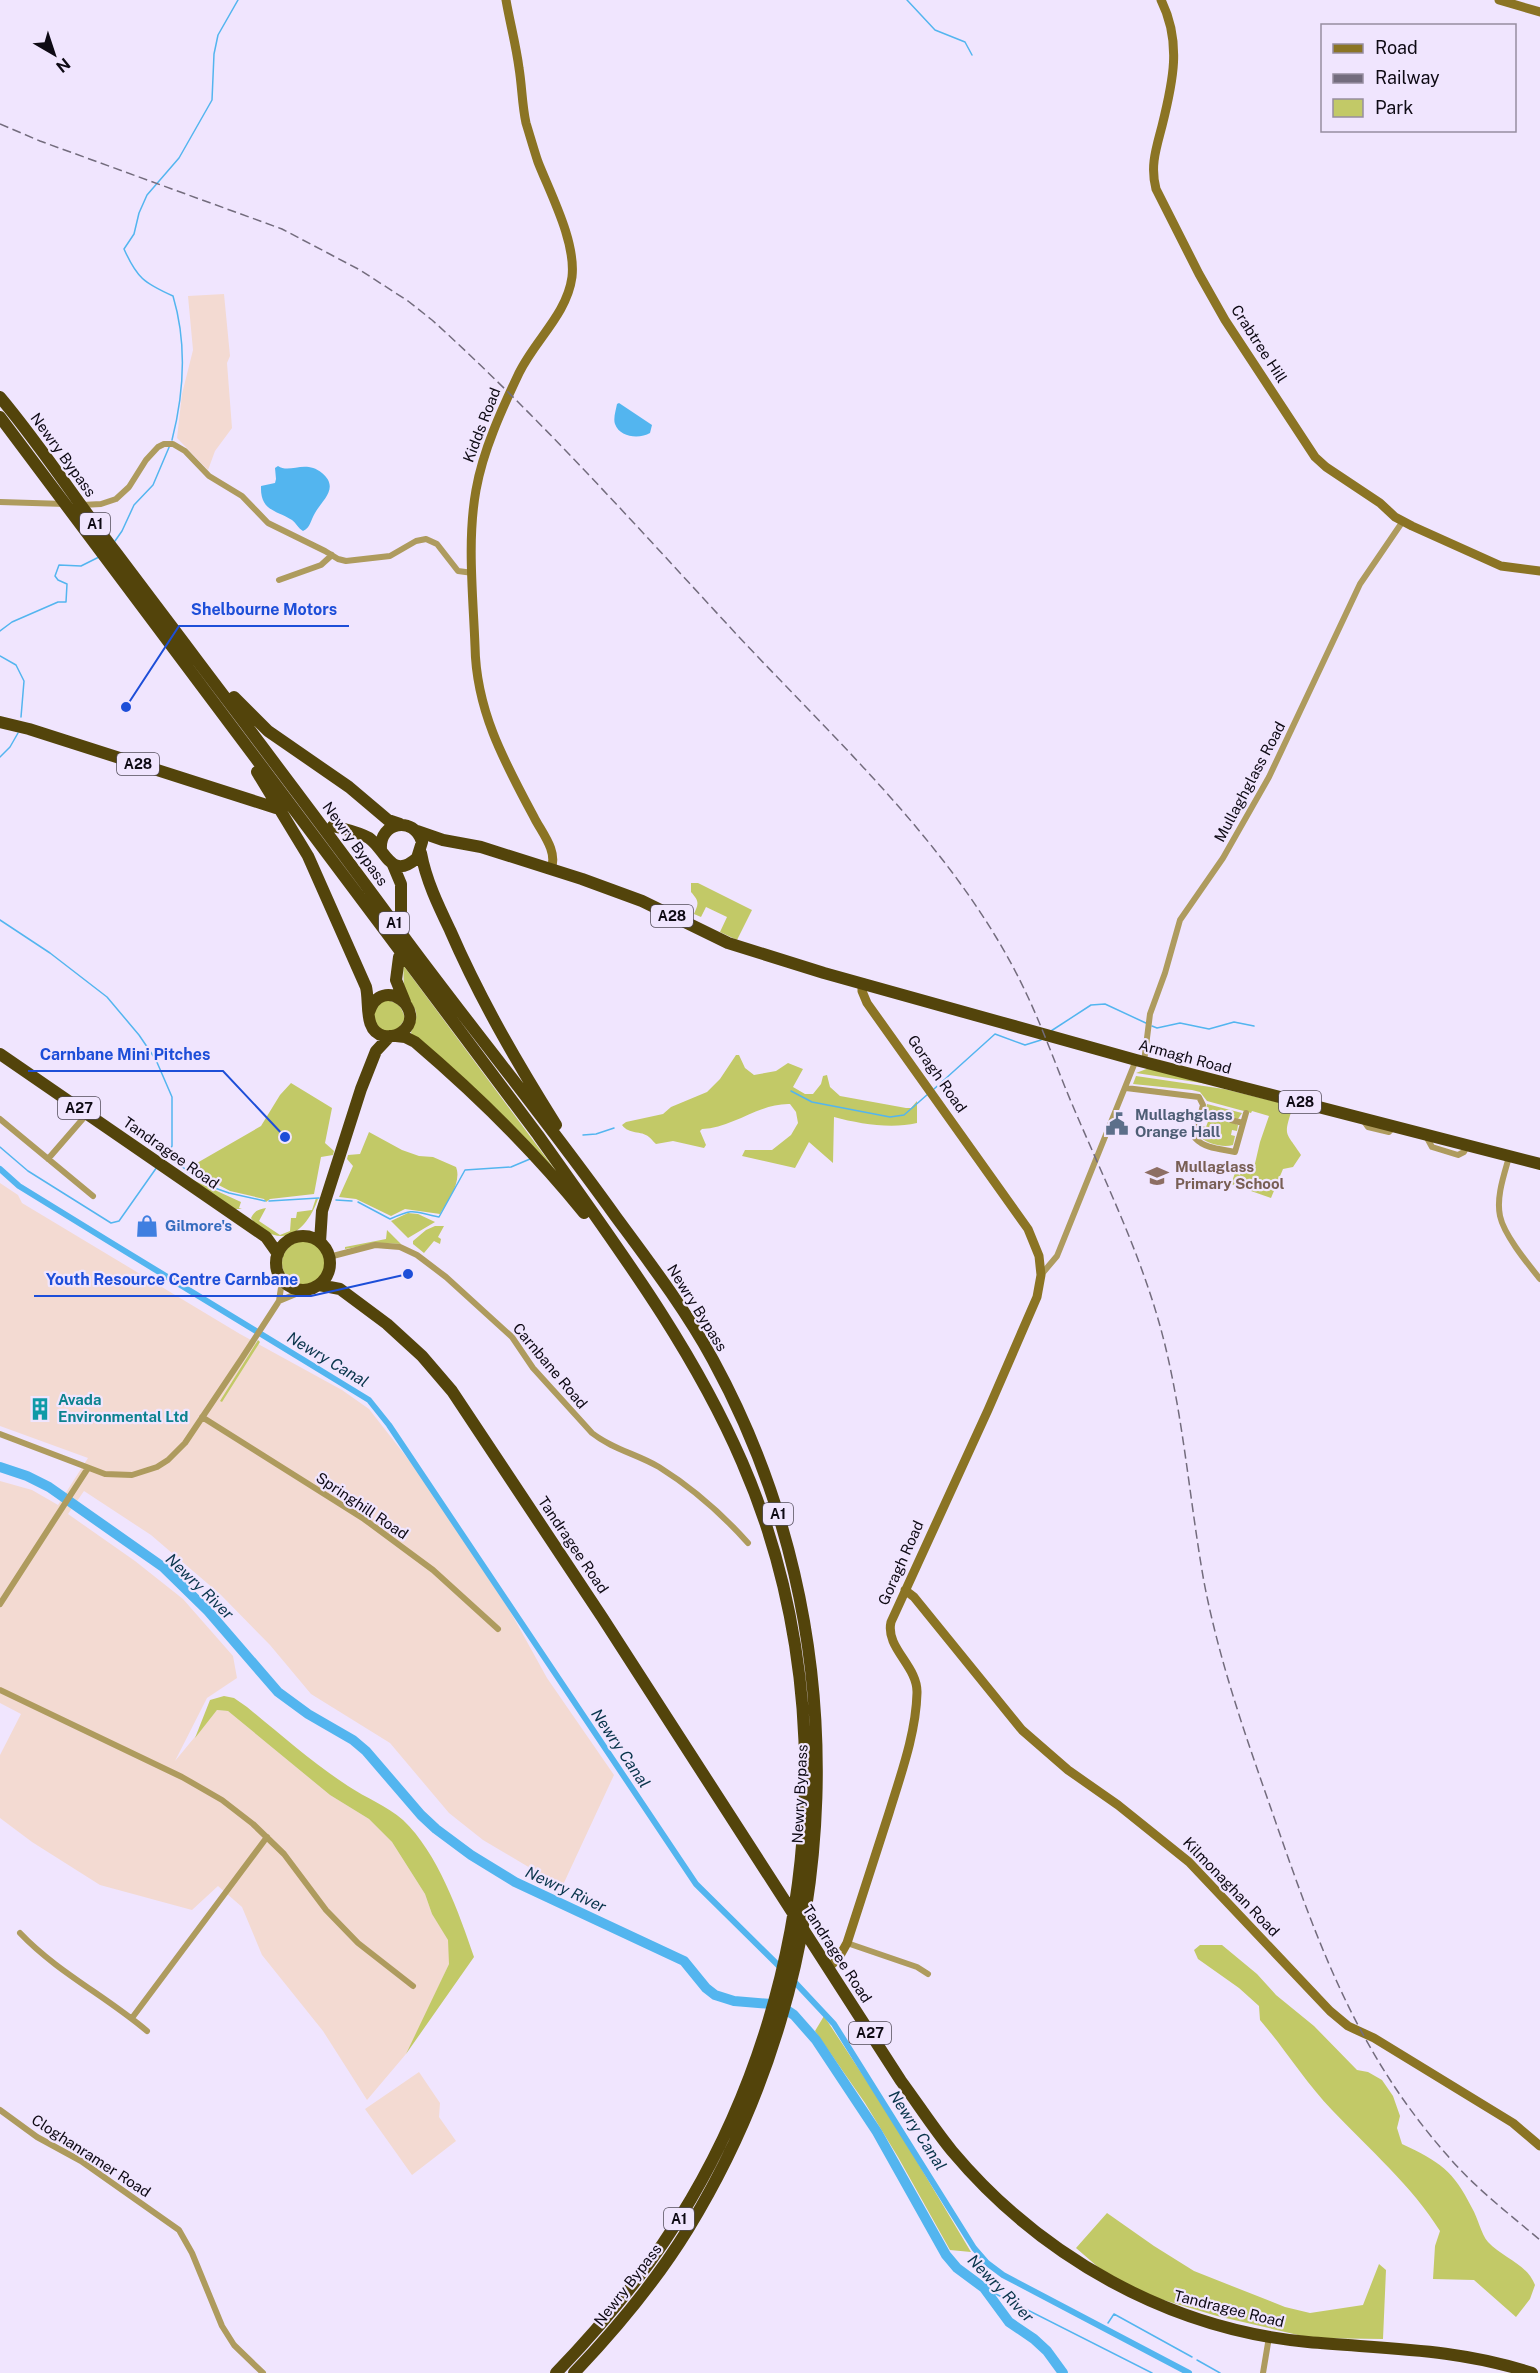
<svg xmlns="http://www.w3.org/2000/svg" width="1540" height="2373" font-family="'Public Sans',sans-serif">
	<rect width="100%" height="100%" fill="#f0e5fe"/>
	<path fill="#f3dad2" d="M224 294 230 356 227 363 232 428 215 451 208 470 177 438 182 394 193 350 188 296Z
		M0 1183 18 1195 22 1203 240 1334 342 1390 369 1409 419 1473 510 1611 547 1678 614 1775 562 1887 483 1840 449 1813 390 1743 311 1694 270 1645 221 1595 151 1535 84 1491 68 1514 135 1561 183 1599 233 1656 237 1678 207 1698 175 1761 217 1710 228 1711 330 1795 369 1819 392 1842 425 1894 432 1914 449 1940V1964L424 2018 406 2054 367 2100 323 2031 262 1955 242 1907 218 1886 192 1910 100 1885 32 1842 0 1818V1755L21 1714 0 1703V1481L32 1490 58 1505 88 1458 0 1426Z
		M419 2072 440 2103 439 2117 456 2141 412 2175 365 2109Z"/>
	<path fill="#c2c967" d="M691 883H698L752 910 737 940 720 932 727 917 706 907 701 917 694 914C699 903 699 901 691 892Z
		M403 965 573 1194 412 1036 411 1032C423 1008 412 1010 405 990 403 983 404 973 403 965Z
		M384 1000C398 1002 402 1006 405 1019L395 1033 378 1031 372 1011Z
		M736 1055H739L745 1068 754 1075 776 1071 788 1063 803 1069 793 1087 805 1094H813L821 1084 823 1076 827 1075 830 1087 840 1096 906 1108H911L917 1101V1123C891 1129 860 1124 834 1117L833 1163 809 1142 795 1168 742 1156 745 1150H772L791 1135 798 1123 796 1112 790 1104C759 1103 733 1128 702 1129L700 1131 706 1145 704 1148 673 1141 656 1144C653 1142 652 1139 649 1137 641 1130 629 1135 622 1125L626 1122 663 1114 671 1107 707 1092 720 1079Z
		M1149 1068 1228 1087 1136 1073Z
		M1136 1076 1224 1089 1293 1106C1283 1138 1285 1130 1301 1155L1293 1167 1283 1169 1271 1198 1231 1184 1235 1173 1240 1175 1242 1169 1253 1172 1260 1142 1269 1116 1252 1111 1251 1113 1207 1101 1200 1092 1192 1090 1133 1084Z
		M291 1083 332 1108 325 1143 334 1151 333 1155 321 1157 314 1194 270 1199 266 1202 264 1199 230 1191 192 1171 190 1167 261 1126 280 1095Z
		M1207 1104 1242 1113 1238 1119 1230 1117 1229 1121 1238 1125 1237 1131 1232 1130 1231 1135 1235 1136 1233 1145C1223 1148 1208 1144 1200 1137L1201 1126 1206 1127 1210 1116 1205 1114Z
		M369 1132 402 1150 419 1156 433 1157 456 1167C462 1182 448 1201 440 1214L405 1209 391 1216 356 1199 339 1197 353 1166 347 1159 348 1155 360 1154Z
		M184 1176 241 1202 239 1208 242 1209H233Z
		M316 1198 318 1199C310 1222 291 1247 265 1231 259 1227 255 1224 251 1218 254 1211 259 1209 266 1208L259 1221 280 1235 290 1231 291 1218H296L297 1212 312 1210Z
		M408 1213 418 1214 435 1222 408 1238 391 1221Z
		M435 1226H444L438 1237 441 1239 440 1244 434 1241 424 1253 413 1244V1241L426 1230Z
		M387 1230 401 1244 380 1243 345 1249V1247L386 1239Z
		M282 1263a22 22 0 1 1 44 0a22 22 0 1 1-44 0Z
		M258 1340 260 1342 222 1402 220 1401Z
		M224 1696 234 1698 247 1707C280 1734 313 1763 348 1786 366 1798 387 1806 403 1820 438 1853 459 1913 474 1957L406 2054 449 1964 448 1940 432 1914 425 1894 392 1842 369 1819 330 1795 228 1711 217 1710 195 1738 210 1700Z
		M1200 1945H1222L1257 1974 1276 1995 1314 2026 1357 2070 1368 2072 1382 2080 1393 2096 1400 2116 1397 2128 1402 2144C1440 2162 1453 2170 1472 2208 1478 2218 1481 2234 1488 2242 1503 2258 1527 2264 1535 2285L1530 2299 1516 2317 1474 2280 1433 2279 1435 2246 1440 2231C1412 2186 1369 2149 1332 2110 1306 2083 1285 2049 1260 2020L1259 2006 1239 1988 1198 1959 1194 1950Z
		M824 2016 891 2118 971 2252 950 2250 898 2157 865 2103 815 2031Z
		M1107 2213 1154 2246 1194 2271 1285 2307 1310 2313 1363 2305 1379 2264 1386 2270 1383 2339 1311 2338 1217 2316 1160 2299 1128 2286 1098 2267 1076 2248Z"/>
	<path fill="#53b5ef" d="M619 403 652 425 650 433C640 439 620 438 615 424 613 418 616 410 617 404Z
		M278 466C290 474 305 459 322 473 340 488 322 500 315 513 310 521 311 527 303 531 298 528 296 523 292 520 276 510 260 511 261 486L275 483 276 479 275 468Z"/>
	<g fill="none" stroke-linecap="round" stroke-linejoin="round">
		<path stroke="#53b5ef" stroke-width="1.5" d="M907 0 935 30 965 42 972 55
			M172 440C184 393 187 343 173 296 144 283 137 278 124 249L134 234 139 213 147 195 179 158 212 100 214 54 218 35 238 0
			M115 541 122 531 134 505 153 485 170 445
			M0 631 12 622 58 602H66L67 584 58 580 55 576 59 565 81 566 99 557
			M0 656 16 665 24 681 21 717
			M0 757 10 747 18 733
			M0 920 50 953 107 997 139 1035 156 1060 172 1097V1146L164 1159
			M1152 1026 1157 1028 1180 1023 1209 1029 1234 1022 1254 1026
			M1051 1031 1091 1005 1105 1004 1148 1024
			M934 1089 995 1034 1025 1045 1041 1040
			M791 1091 812 1102 890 1117 904 1115 928 1094
			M583 1135 596 1134 614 1128
			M0 1147 28 1171 111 1223 119 1221 157 1167
			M166 1156 212 1187 229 1193 265 1201
			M336 1200 352 1201
			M269 1201 319 1198
			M358 1202 390 1219C417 1207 412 1212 439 1217L465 1170 511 1167 530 1159
			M984 2288 1152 2373
			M1108 2323 1114 2314 1192 2357
			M1197 2360 1220 2373"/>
		<path stroke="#53b5ef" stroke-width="6" d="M0 1169 19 1186 110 1242 369 1400 389 1425 696 1884 781 1968
			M790 1977 834 2024 974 2248 987 2263 1003 2275 1189 2373"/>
		<path stroke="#53b5ef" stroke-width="10" d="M0 1467 27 1476 49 1487 163 1567 208 1611 278 1692 308 1714 353 1740 366 1751 421 1815 436 1829 471 1855 515 1882 684 1961 706 1988 715 1995 734 2001 771 2004 782 2007 794 2015 816 2040 877 2132 946 2255 957 2268 984 2288 1009 2322 1034 2339 1047 2351 1063 2373"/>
		<path stroke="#ae9b5e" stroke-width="6" d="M0 502 65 504
			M82 505 101 504 116 499 129 487 146 460 158 447 164 444H173L185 451 209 476 242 496 268 523 325 551 338 559 346 561 390 556 416 541 426 539 437 544 458 571 473 573
			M279 580 321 565 332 555
			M1144 1062 1150 1014 1165 973 1180 920 1223 858 1269 777 1360 584 1403 521
			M1126 1088 1199 1097 1203 1105 1195 1138C1205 1149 1221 1149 1235 1152L1246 1113
			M0 1119 93 1196
			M1231 1120 1243 1123
			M1363 1120 1368 1127 1389 1132 1394 1127
			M1426 1136 1432 1147 1458 1155 1464 1152 1467 1146
			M1509 1157C1504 1175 1496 1197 1500 1216 1504 1235 1528 1264 1540 1279
			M48 1159 87 1114
			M329 1257 375 1245 400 1247 417 1255 446 1277 512 1337 533 1368 592 1433C612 1449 637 1454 659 1467 691 1487 723 1515 748 1543
			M1041 1275 1057 1256 1136 1060
			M279 1301 303 1291
			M202 1417 364 1519 433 1570 498 1629
			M0 1434 105 1474 132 1475 157 1467 168 1460 185 1443 242 1358 279 1301 282 1281
			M0 1604 88 1468
			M0 1690 182 1777 222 1800 253 1824 284 1854 326 1910 358 1943 413 1986
			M20 1933C57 1972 106 1996 147 2031
			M847 1943 917 1967 928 1974
			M132 2018 267 1837
			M0 2110 37 2137 81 2161 179 2230 192 2253 222 2326 234 2345 263 2373
			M1263 2373 1269 2337"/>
		<path stroke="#8b7424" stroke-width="9" d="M506 0C510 23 516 45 519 68 522 86 522 105 526 123 530 136 534 150 538 162 551 195 576 242 572 277 567 314 535 340 519 373 502 409 483 450 476 490 467 540 473 595 475 646 476 711 505 763 535 819 543 834 558 852 551 869
			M1161 0C1182 42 1173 82 1162 126 1156 149 1150 166 1156 189L1199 274 1225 320 1315 457 1326 467 1380 503 1395 517 1412 526 1501 566 1540 571
			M1499 0 1540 12
			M905 1590 914 1597 1022 1730 1068 1770 1118 1805 1189 1862 1330 2011 1348 2026 1374 2038 1513 2123 1540 2146
			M828 1968 838 1959 847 1943C861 1900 875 1856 889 1813 901 1774 916 1733 917 1693 918 1666 885 1648 891 1622L988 1410 1037 1297 1041 1275 1039 1256 1028 1229 867 1003 862 991V983"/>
		<path stroke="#53440b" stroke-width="12" d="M0 397C42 447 77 502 117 554 214 683 312 811 407 941 476 1034 549 1123 616 1217 650 1263 685 1309 713 1360 861 1631 849 1966 688 2229 656 2281 616 2329 574 2373
			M0 417 538 1135C612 1240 691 1344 742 1462 844 1696 819 1981 691 2199 654 2263 607 2320 556 2373
			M234 697 268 731 349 787 388 820 400 824
			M0 722 29 729 276 808
			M257 772 308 856 366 987C370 1003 363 1031 384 1036 391 1037 397 1036 402 1032 429 1011 382 973 369 1012
			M333 826C344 829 359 832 369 838 386 850 391 881 417 858L422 842C414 815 379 822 381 849
			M417 831 443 840 481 847 582 879 642 901 728 943 824 973 1136 1060 1540 1164
			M421 853C426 880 438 905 450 930 480 999 516 1061 556 1125
			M393 865 401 884V916
			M399 957 396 980 405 1002
			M396 1036 405 1037 415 1042C476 1094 534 1151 584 1213
			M0 1054 266 1237 278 1254
			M276 1263a27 27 0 1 1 54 0a27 27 0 1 1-54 0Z
			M320 1242 322 1211 361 1089 376 1051 390 1036
			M319 1285 340 1289 387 1324 422 1356 452 1391 602 1617 901 2081C918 2104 934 2129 952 2151 1041 2257 1169 2329 1308 2342 1386 2349 1456 2348 1532 2373"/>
		<path stroke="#736c7d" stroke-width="1.5" stroke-dasharray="9 4.5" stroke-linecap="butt" d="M0 124 40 141 282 229 360 270 408 301 432 320C537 415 631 520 727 624 833 739 960 851 1027 995 1045 1033 1058 1072 1075 1111 1108 1188 1145 1263 1165 1345 1184 1423 1190 1503 1204 1582 1220 1665 1248 1743 1276 1823 1319 1947 1358 2054 1447 2155 1474 2187 1508 2213 1540 2240"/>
	</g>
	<defs>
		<g id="civic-bare" transform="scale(1.8)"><path d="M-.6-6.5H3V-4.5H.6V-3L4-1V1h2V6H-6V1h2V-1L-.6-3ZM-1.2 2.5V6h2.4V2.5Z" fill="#5c6f8a" stroke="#f0e5fe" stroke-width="2.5" paint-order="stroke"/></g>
		<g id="school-bare" transform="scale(1.8)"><path d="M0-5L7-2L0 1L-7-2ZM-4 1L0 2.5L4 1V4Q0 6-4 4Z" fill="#8d6e63" stroke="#f0e5fe" stroke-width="2.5" paint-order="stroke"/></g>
		<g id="shop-bare" transform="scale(1.8)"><path d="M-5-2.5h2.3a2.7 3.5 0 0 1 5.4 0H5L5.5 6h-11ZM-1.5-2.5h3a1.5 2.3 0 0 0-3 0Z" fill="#3f7fe0" stroke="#f0e5fe" stroke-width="2.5" paint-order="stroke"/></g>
		<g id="building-bare" transform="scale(1.8)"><path d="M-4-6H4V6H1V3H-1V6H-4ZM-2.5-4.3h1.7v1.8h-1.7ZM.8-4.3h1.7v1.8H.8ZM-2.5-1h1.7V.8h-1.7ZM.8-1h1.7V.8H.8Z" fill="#0f9aa8" stroke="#f0e5fe" stroke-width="2.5" paint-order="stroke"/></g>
	</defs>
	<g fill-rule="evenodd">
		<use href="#civic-bare" x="1117" y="1124"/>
		<use href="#school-bare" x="1157" y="1176"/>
		<use href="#shop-bare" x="147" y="1226"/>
		<use href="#building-bare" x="40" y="1409"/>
	</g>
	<g text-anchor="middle" stroke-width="4.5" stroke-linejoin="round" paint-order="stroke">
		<g fill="#f0e5fe" stroke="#524c5a" stroke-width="1.5">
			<rect x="80" y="513" width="30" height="22" rx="4.5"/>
			<rect x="117" y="753" width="42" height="22" rx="4.5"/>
			<rect x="651" y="905" width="42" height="22" rx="4.5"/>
			<rect x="379" y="912" width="30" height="22" rx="4.5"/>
			<rect x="1279" y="1091" width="42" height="22" rx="4.5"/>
			<rect x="58" y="1097" width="42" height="22" rx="4.5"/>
			<rect x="763" y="1503" width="30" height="22" rx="4.5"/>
			<rect x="849" y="2022" width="42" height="22" rx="4.5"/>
			<rect x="664" y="2208" width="30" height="22" rx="4.5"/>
		</g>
		<g font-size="14" font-weight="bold" fill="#0e0a14">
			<text x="95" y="529">A1</text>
			<text x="138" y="769">A28</text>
			<text x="672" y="921">A28</text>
			<text x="394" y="928">A1</text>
			<text x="1300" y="1107">A28</text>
			<text x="79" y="1113">A27</text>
			<text x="778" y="1519">A1</text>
			<text x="870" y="2038">A27</text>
			<text x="679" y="2224">A1</text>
		</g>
		<g font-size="15" fill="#0e0a14" stroke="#f0e5fe">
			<text transform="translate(1259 344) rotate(57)" y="5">Crabtree Hill</text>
			<text transform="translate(482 425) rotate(-69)" y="5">Kidds Road</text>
			<text transform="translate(63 455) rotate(54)" y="5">Newry Bypass</text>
			<text transform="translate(1250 782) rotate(-62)" y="5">Mullaghglass Road</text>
			<text transform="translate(355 844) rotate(54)" y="5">Newry Bypass</text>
			<text transform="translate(1185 1057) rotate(15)" y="5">Armagh Road</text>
			<text transform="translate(937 1074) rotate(55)" y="5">Goragh Road</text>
			<text transform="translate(171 1153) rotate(35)" y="5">Tandragee Road</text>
			<text transform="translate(697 1308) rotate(58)" y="5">Newry Bypass</text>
			<text transform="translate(550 1366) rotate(50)" y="5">Carnbane Road</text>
			<text transform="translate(362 1506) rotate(34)" y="5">Springhill Road</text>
			<text transform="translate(573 1545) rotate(56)" y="5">Tandragee Road</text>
			<text transform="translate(901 1563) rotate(-66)" y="5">Goragh Road</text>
			<text transform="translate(800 1794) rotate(-87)" y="5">Newry Bypass</text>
			<text transform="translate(1231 1887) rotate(46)" y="5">Kilmonaghan Road</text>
			<text transform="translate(837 1954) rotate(57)" y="5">Tandragee Road</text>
			<text transform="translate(91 2156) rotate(33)" y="5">Cloghanramer Road</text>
			<text transform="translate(628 2285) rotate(-52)" y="5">Newry Bypass</text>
			<text transform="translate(1229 2309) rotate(14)" y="5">Tandragee Road</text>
		</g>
		<g font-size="15" font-weight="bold" fill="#4e5e75" stroke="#f0e5fe" text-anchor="start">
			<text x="1135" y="1120">Mullaghglass<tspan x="1135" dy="17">Orange Hall</tspan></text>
		</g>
		<g font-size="15" font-weight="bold" fill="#785e54" stroke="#f0e5fe" text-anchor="start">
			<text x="1175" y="1172">Mullaglass<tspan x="1175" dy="17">Primary School</tspan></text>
		</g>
		<g font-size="15" font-weight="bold" fill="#366cbe" stroke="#f0e5fe" text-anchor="start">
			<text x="165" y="1231">Gilmore's</text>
		</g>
		<g font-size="15" font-weight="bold" fill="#0d838f" stroke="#f0e5fe" text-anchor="start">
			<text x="58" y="1405">Avada<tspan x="58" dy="17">Environmental Ltd</tspan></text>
		</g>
		<g font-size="16" font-style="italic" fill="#08344b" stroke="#f0e5fe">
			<text transform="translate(328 1359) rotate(31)" y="6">Newry Canal</text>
			<text transform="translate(200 1586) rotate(44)" y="6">Newry River</text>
			<text transform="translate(621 1748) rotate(56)" y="6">Newry Canal</text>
			<text transform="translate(566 1889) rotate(25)" y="6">Newry River</text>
			<text transform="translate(918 2130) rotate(57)" y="6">Newry Canal</text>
			<text transform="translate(1001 2288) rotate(46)" y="6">Newry River</text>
		</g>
	</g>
	<path fill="none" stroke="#1d4ed8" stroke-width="2" d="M126 707L179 626H349M285 1137L223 1071H28M408 1274L311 1296H34"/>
	<g fill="#1d4ed8" stroke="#f0e5fe" stroke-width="2">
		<circle cx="126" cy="707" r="6"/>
		<circle cx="285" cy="1137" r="6"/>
		<circle cx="408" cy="1274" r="6"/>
	</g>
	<g font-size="16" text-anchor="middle" font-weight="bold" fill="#1d4ed8" stroke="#f0e5fe" stroke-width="4.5" stroke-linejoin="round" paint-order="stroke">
		<text x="264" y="615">Shelbourne Motors</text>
		<text x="125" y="1060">Carnbane Mini Pitches</text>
		<text x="172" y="1285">Youth Resource Centre Carnbane</text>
	</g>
	<rect x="1321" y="24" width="195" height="108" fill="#f0e5fe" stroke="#968da0" stroke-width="1.5"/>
	<rect x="1333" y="44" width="30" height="9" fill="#8b7424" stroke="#968da0" stroke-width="1.5"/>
	<text x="1375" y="54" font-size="18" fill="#0e0a14">Road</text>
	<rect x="1333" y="74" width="30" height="9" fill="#736c7d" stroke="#968da0" stroke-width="1.5"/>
	<text x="1375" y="84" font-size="18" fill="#0e0a14">Railway</text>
	<rect x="1333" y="99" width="30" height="18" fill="#c2c967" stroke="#968da0" stroke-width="1.5"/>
	<text x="1375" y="114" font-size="18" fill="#0e0a14">Park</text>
	<g transform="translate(54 54) rotate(141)" stroke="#f0e5fe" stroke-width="4.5" paint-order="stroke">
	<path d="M0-4.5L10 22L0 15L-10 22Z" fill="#0e0a14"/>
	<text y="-9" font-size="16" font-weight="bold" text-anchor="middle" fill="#0e0a14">N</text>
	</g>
</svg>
